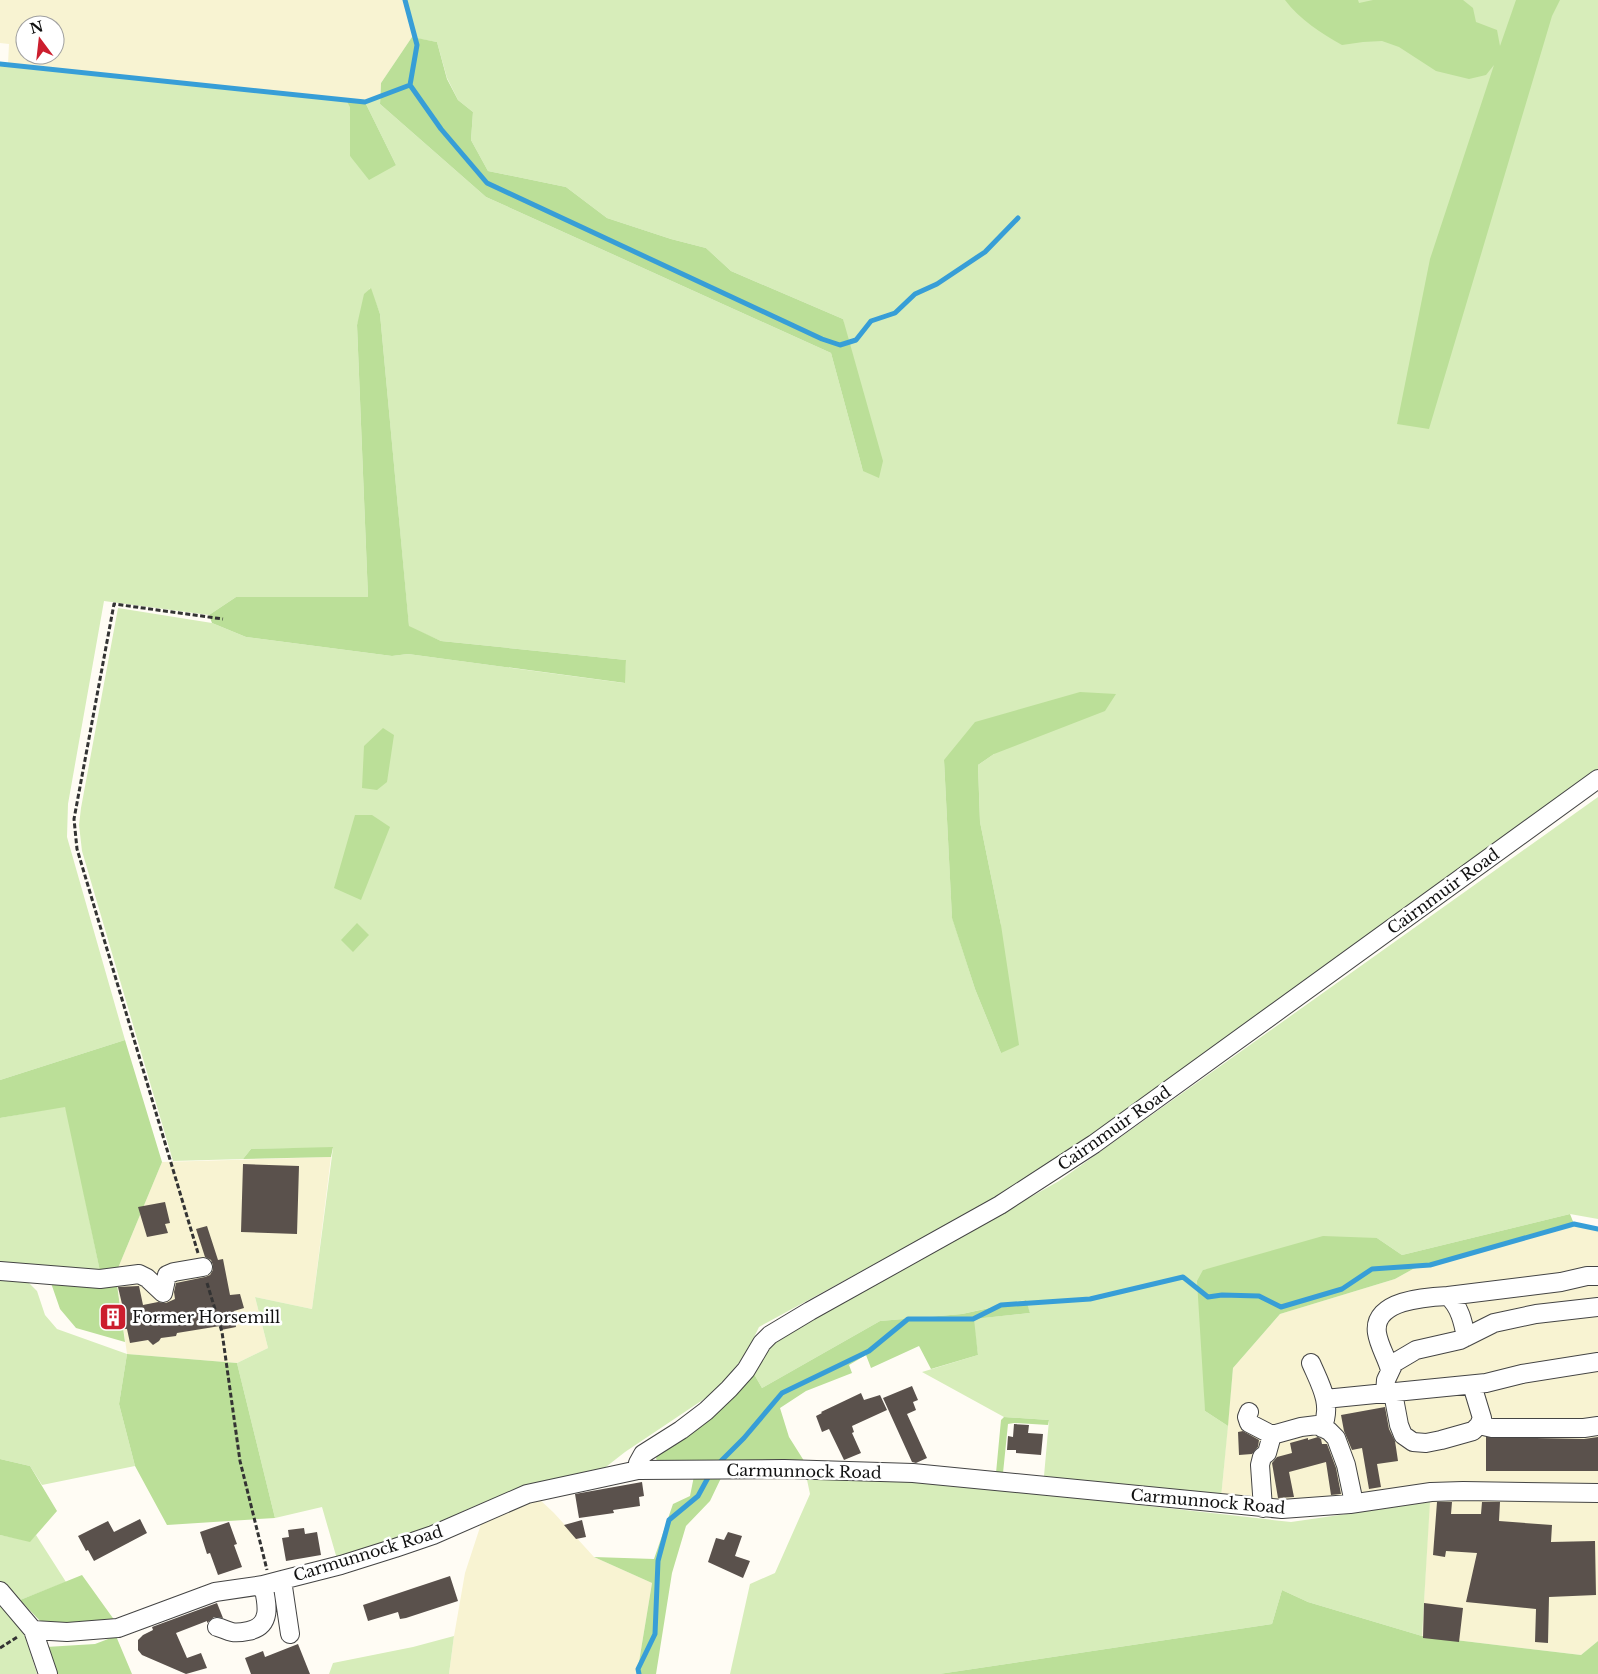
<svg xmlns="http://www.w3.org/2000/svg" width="1598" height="1674" font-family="'Libre Baskerville',serif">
	<rect width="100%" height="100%" fill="#fffcf4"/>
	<path fill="#f8f3d2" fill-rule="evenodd" d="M0 0H405L415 38 412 37 381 83 380 96 365 102 8 64 9 44 0 43ZM25 25H55V55H25Z
		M331 1157 312 1309 255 1297 268 1348 237 1363 127 1354 116 1273 162 1162Z
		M1574 1224 1598 1229V1641L1581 1655 1422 1636 1430 1492 1350 1504 1221 1498 1233 1368 1280 1314 1395 1279 1413 1269Z
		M537 1497 554 1513 594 1557 652 1583 637 1674H449L454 1636 465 1573 483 1518Z"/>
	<path fill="#d7edba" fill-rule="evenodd" d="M405 0H1598V771L1040 1174 759 1327 747 1352 719 1389 625 1452 602 1470 528 1484 468 1509 424 1530 337 1559 322 1507 275 1518 237 1363 268 1348 255 1297 312 1309 333 1148 251 1149 243 1159 173 1161 82 851 79 825 81 808 118 608 212 623 246 637 392 656 408 654 624 683 626 660 441 641 409 627 380 314 370 288 357 325 368 597H236L209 615 104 601 68 804 67 837 125 1040 0 1080V64L346 100 350 106V156L396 165 365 102 380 96V104L486 197 831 353 863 471 843 319 731 271 706 248 671 239 607 218 566 187 488 171 471 140 473 112 458 100 447 78 437 42 415 38ZM994 754 978 765 980 822 1001 925V1053L975 989 952 917 944 760Z
		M1598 797V1219L1570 1214 1402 1255 1377 1238 1203 1270 1205 1411 1228 1426 1221 1498 1044 1476 1049 1420 1004 1417 922 1372 978 1355 973 1319 1030 1313 1025 1300 962 1314 880 1321 762 1388 754 1374 762 1357 776 1340 1059 1181Z
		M65 1106 69 1120 101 1276 0 1266V1118Z
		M0 1275 23 1277 37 1291 45 1315 57 1329 127 1354 119 1404 135 1466 42 1485 30 1466 0 1459Z
		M806 1475 899 1478 1291 1522 1430 1502 1422 1636 1308 1602 1282 1590 1272 1624 939 1674H730L750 1584 775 1573 810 1494Z
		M0 1535 30 1541 36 1535 66 1582 20 1600 0 1581Z
		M0 1606 23 1629 37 1674H0Z
		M454 1636 449 1674H329L333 1663 413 1647Z"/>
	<path fill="#bbdf98" d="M1285 0H1358L1359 3 1373 0H1463L1473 8 1476 22 1497 30 1500 46 1516 0H1560L1552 16 1429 429 1397 424 1430 259 1494 65 1486 75 1469 79 1436 71 1399 47 1382 41 1363 42 1342 45C1321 33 1300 20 1285 0Z
		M412 37 437 42 447 79 458 100 473 112 471 140 488 171 566 187 607 218 671 239 706 248 731 271 843 319 883 461 879 478 863 471 831 353 486 197 380 104 381 83Z
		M346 100 365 102 396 165 369 180 350 156V107Z
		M371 288 380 314 409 626 441 641 626 660 625 683 408 654 392 656 246 637 212 623 209 615 236 597H368L357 325 364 294Z
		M1080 692 1116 694 1105 711 994 754 978 765 980 822 1001 925 1019 1045 1001 1053 975 989 952 918 944 760 975 722Z
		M383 728 394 735 387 782 377 790 362 788 364 746Z
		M355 815H372L390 827 361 900 334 888Z
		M357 923 369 935 353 952 341 940Z
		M125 1040 162 1162 116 1273 101 1276 65 1107 0 1118V1080Z
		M333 1147 331 1157 243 1159 251 1149Z
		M1570 1214 1574 1224 1413 1269 1395 1279 1280 1314 1233 1368 1228 1426 1205 1411 1197 1281 1203 1270 1323 1236 1377 1238 1402 1255Z
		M51 1283 117 1285 125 1342 76 1328 60 1309Z
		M1026 1300 1030 1313 974 1319 978 1355 931 1369 919 1346 871 1368 866 1355 849 1365 852 1373 806 1391 780 1408 789 1437 806 1464H661L656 1459 658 1452 754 1374 762 1388 880 1321 962 1314Z
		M127 1354 237 1363 275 1518 167 1525 135 1466 119 1404Z
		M1004 1417 1049 1420 1048 1425 1014 1423 1008 1424 1003 1473H996L1001 1420Z
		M0 1459 30 1466 57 1511 30 1542 0 1535Z
		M694 1476H722L710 1501 686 1526 672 1573 656 1674H637L652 1583 594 1557 654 1559 673 1504 690 1496Z
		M82 1575 115 1621 56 1627 41 1622 20 1600Z
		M1282 1590 1308 1602 1422 1636 1581 1655 1598 1641V1674H939L1272 1624Z
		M116 1636 132 1674H55L46 1647 95 1644Z"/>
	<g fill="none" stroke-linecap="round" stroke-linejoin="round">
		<path stroke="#379ed7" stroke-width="5" d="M0 64 365 102 410 85 417 45 405 0
			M410 85 441 129 487 183 822 339 840 345 856 340 871 321 895 313 915 294 937 284 985 252 1018 218
			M717 1465 744 1438 782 1393 869 1351 908 1319H973L1001 1305 1090 1299 1183 1277 1208 1297 1222 1295 1259 1296 1281 1307 1342 1289 1372 1269 1430 1265 1574 1224 1598 1229
			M639 1674 638 1669 655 1634 658 1561 669 1520 698 1496 710 1474"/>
	</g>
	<path fill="#5a514c" d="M243 1164 299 1166 297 1234 241 1232Z
		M165 1202 170 1223 165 1224 168 1233 147 1237 138 1207Z
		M207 1226 218 1260 223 1259 230 1295 240 1294 244 1308 234 1311 236 1327 221 1330 220 1326 177 1333 176 1336 161 1338 159 1341 153 1345 148 1340 130 1343 127 1329 111 1328 107 1325 104 1320 106 1310 122 1304 118 1287 139 1286 143 1305 158 1302 166 1303 175 1299 174 1292 176 1283 205 1277 210 1275 213 1270V1265L211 1260 205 1257 196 1229Z
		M912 1386 918 1400 913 1402 916 1410 907 1414 927 1458 916 1463 912 1462 883 1398Z
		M861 1393 864 1400 880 1395 887 1410 852 1426 854 1432 852 1433 861 1453 844 1460 829 1429 822 1432 816 1416 822 1413 821 1412Z
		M1385 1407 1389 1429 1395 1441 1398 1461 1377 1464 1381 1487 1369 1489 1362 1448 1352 1450 1344 1431 1341 1415Z
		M1014 1424 1029 1425 1028 1433 1043 1434 1041 1455 1016 1453V1450H1007L1008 1436 1013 1437Z
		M1243 1431 1259 1440 1258 1447 1252 1454 1239 1455 1238 1432Z
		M1318 1437 1321 1439 1322 1444H1327L1336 1468 1341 1494 1331 1495 1326 1462 1289 1472 1294 1497 1278 1498 1272 1463 1277 1457 1292 1453 1290 1443 1308 1438V1440Z
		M1486 1437 1584 1439 1598 1437V1471H1486Z
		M642 1482 644 1496 639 1497 640 1506 613 1510 614 1513 579 1518 575 1494Z
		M1437 1502H1452L1451 1514H1481L1482 1502H1500L1499 1521 1552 1525 1551 1542 1595 1541 1596 1595 1549 1597 1548 1643 1535 1642 1536 1609 1466 1602 1477 1553 1446 1551 1445 1557 1433 1555Z
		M140 1519 147 1533 94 1561 88 1550 86 1551 78 1536 108 1521 114 1532Z
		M582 1520 586 1537 576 1539 564 1525Z
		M229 1522 237 1544 234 1545 242 1567 218 1575 210 1553 207 1554 200 1532Z
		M304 1528 305 1534 317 1532 321 1555 286 1561 282 1538 289 1537 288 1530Z
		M728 1532 742 1536 735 1556 750 1561 743 1578 708 1562 716 1538 724 1540Z
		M450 1576 458 1601 406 1618 400 1619 398 1612 368 1621 363 1605Z
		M217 1603 223 1618 214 1617 207 1623V1621L176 1633 187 1658 201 1653 207 1668 186 1674 142 1655 138 1650V1640L143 1635 153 1630 152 1627Z
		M1424 1603 1463 1608 1459 1642 1423 1638Z
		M298 1644 310 1674H251L245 1658 263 1651 265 1657Z"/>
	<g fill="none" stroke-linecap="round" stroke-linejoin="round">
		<g stroke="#444" stroke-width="20">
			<path id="minor" d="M0 1271 100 1279 139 1274 147 1278 163 1293 167 1275 174 1272 203 1267
				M1448 1296 1561 1282 1587 1276H1598
				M1311 1363C1320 1384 1333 1405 1322 1428
				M1390 1370C1387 1358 1379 1346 1377 1333 1372 1300 1426 1297 1448 1296 1460 1307 1463 1322 1466 1337
				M1385 1393 1386 1380 1394 1363 1416 1350 1460 1340 1494 1323 1536 1314 1598 1307
				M1393 1393 1399 1425 1403 1435 1413 1442 1426 1443 1441 1440 1473 1431 1479 1425 1482 1418 1472 1385
				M1325 1399 1486 1383 1522 1374 1598 1362
				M1249 1412 1247 1417 1249 1423 1272 1435 1301 1427 1317 1425 1329 1431 1336 1438 1346 1465 1354 1503
				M1479 1425 1492 1428H1584L1598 1426
				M638 1470V1463L643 1454 681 1430 706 1411 729 1389 746 1370 762 1343 770 1335 810 1311 1000 1205 1094 1144 1598 779
				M1263 1508 1260 1465 1262 1457 1267 1453 1272 1435
				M282 1580 290 1634
				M0 1591 33 1630 48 1674
				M217 1627C222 1628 227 1631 232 1632 237 1633 243 1632 248 1631 273 1626 267 1603 263 1585
				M33 1630 67 1632 118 1628 215 1592 263 1585 282 1580 341 1565 395 1548 433 1535 527 1494 638 1470 784 1469 913 1473 1282 1509 1350 1504 1431 1492 1463 1491 1598 1493"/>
		</g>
		<path stroke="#333" stroke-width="3" stroke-dasharray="5 2.5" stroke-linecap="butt" d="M198 1253 77 849 74 819 114 604 223 619
			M207 1283 222 1332 240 1461 267 1570
			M0 1648 19 1636"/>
		<use href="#minor" stroke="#fff" stroke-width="18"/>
	</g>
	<defs>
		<g id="building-square" transform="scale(1.4375)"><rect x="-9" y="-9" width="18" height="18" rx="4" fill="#cc1e2e" stroke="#fff"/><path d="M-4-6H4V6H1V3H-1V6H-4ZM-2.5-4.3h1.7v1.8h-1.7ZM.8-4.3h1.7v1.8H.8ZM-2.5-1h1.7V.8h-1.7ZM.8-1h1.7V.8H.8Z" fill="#fff"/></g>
	</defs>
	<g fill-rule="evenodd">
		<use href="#building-square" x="113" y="1317"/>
	</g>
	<g text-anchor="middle" stroke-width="5" stroke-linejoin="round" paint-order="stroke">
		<g font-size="16" fill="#111" stroke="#fff">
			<text transform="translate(1443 891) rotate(-36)" y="6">Cairnmuir Road</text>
			<text transform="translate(1114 1128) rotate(-35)" y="6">Cairnmuir Road</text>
			<text transform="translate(804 1471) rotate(1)" y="6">Carmunnock Road</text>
			<text transform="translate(1208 1501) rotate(5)" y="6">Carmunnock Road</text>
			<text transform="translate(368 1553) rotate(-17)" y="6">Carmunnock Road</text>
		</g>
		<g font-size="16" fill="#111" stroke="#fff" text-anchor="start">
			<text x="132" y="1323">Former Horsemill</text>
		</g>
	</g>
	<g transform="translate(40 40) rotate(345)"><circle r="24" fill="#ffffff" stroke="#a0a0a0"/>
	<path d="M0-4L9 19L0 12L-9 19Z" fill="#cc1e2e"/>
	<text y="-8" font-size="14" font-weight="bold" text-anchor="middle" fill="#111111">N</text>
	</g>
</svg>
